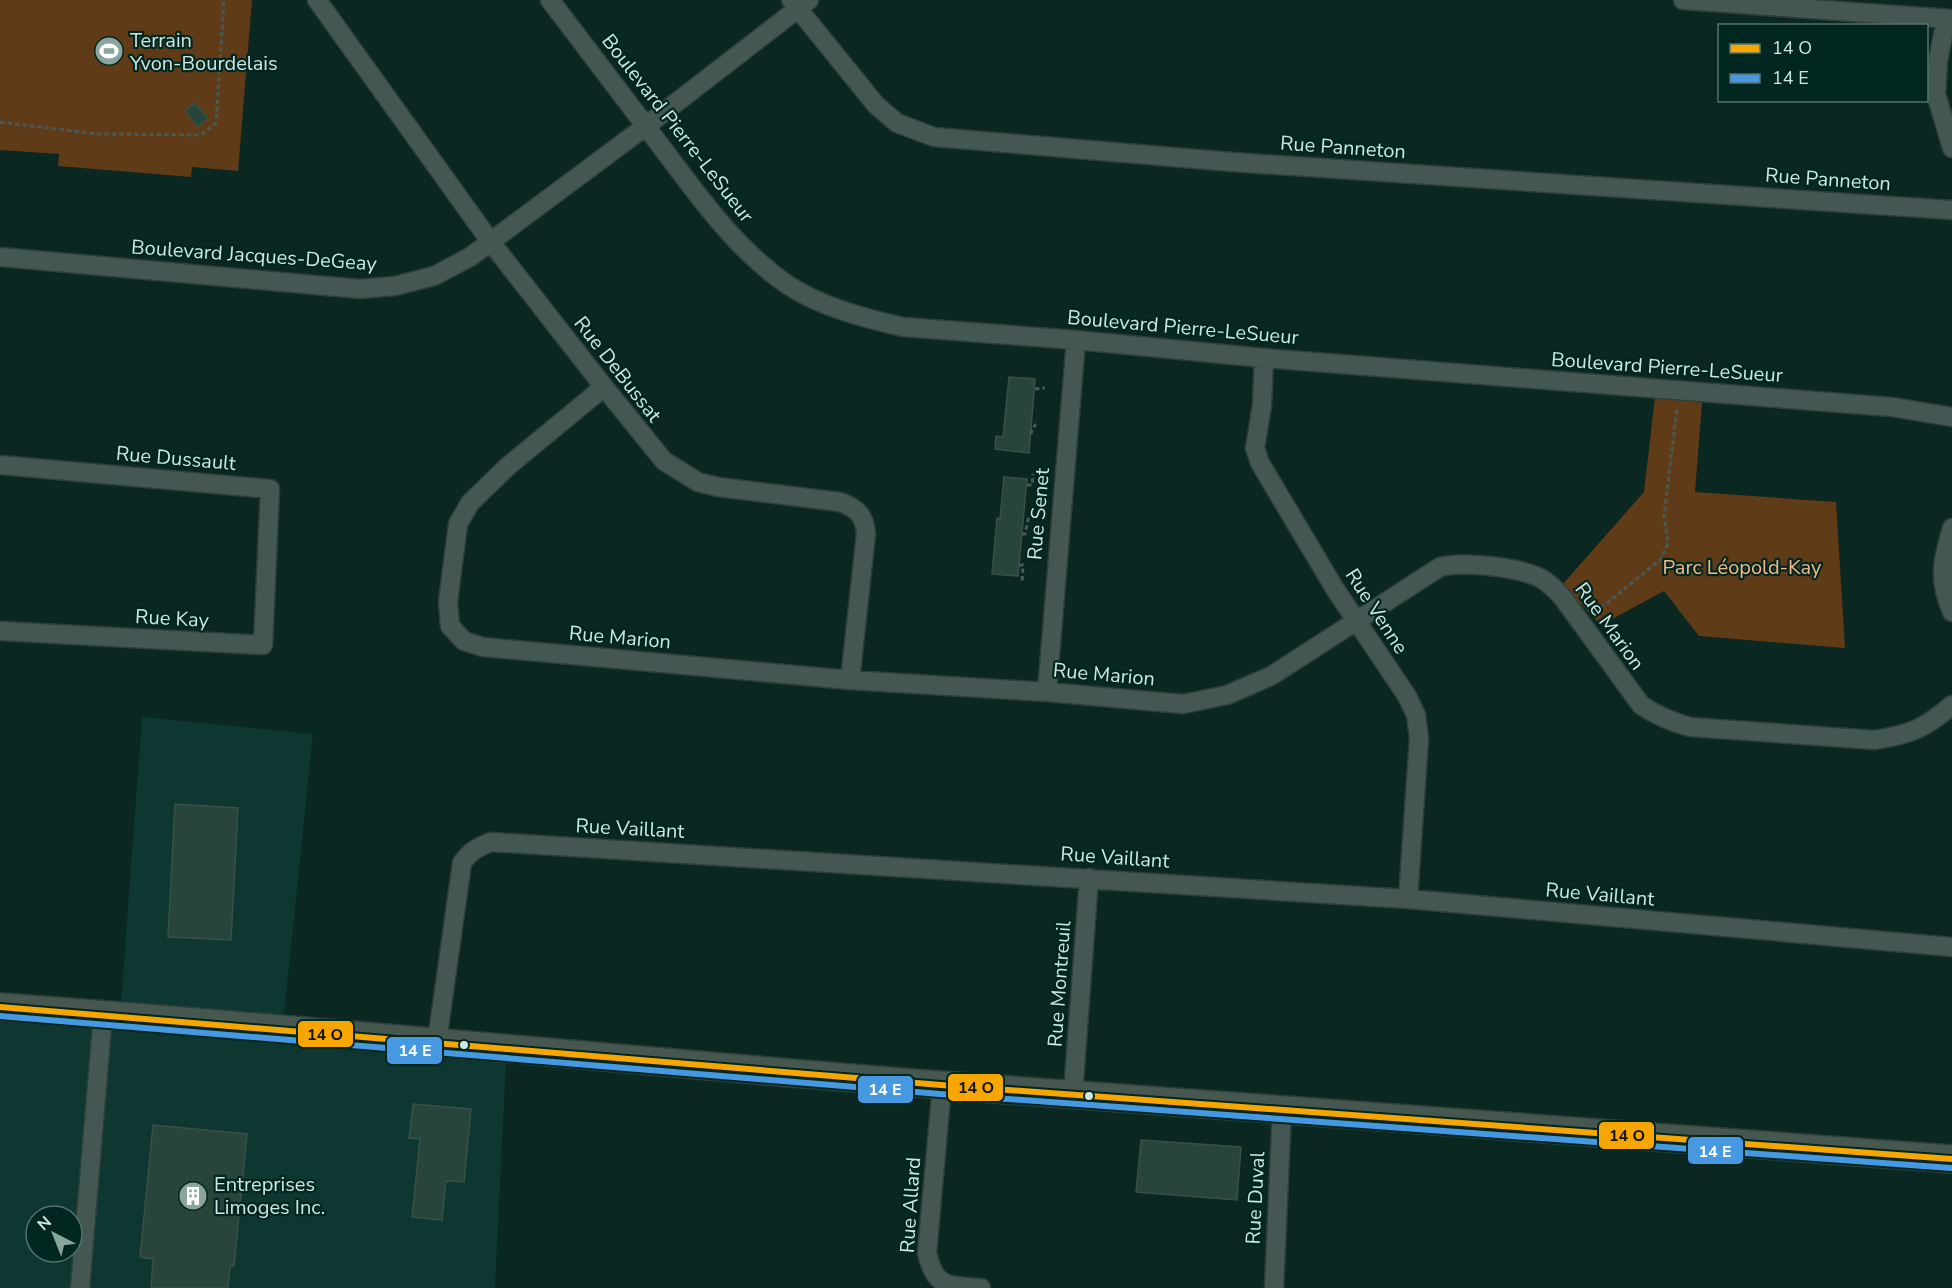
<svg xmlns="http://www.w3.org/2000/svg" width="1952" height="1288" font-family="'Nunito Sans',sans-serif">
	<rect width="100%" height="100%" fill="#0b2722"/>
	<path fill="#0d3730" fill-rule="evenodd" d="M142 717 313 734 281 1044 506 1061 495 1288H0V1022L119 1031ZM36 1216H72V1252H36Z"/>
	<path fill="#603b17" d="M0 0H252L238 171 192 167 191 177 58 166 59 154 0 150Z
		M1655 397 1702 402 1695 492 1836 502 1845 648 1699 636 1664 591 1601 625 1562 585 1644 492Z"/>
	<path fill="#28453b" stroke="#3b4f48" stroke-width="1.5" d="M195 103 208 118 198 127 185 111Z
		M1009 377 1035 379 1029 453 995 449 996 436 1003 437Z
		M1004 477 1027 479 1018 576 992 574 997 518 1000 519Z
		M175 804 238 808 231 940 168 937Z
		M413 1104 471 1109 464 1182 446 1181 442 1220 412 1217 420 1139 409 1138Z
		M153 1125 247 1134 234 1266H230L228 1288H151L153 1259 140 1257Z
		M1141 1140 1241 1147 1237 1200 1136 1192Z"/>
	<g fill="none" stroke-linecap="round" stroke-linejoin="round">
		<g stroke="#2d3f3b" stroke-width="21">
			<path id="minor" d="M317 0 490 241 604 387 664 461 698 482 718 487 840 502C857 508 865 516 866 534L850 680
				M550 0C586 48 623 96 660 145 698 195 735 249 788 285 821 307 864 318 903 327L1076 340 1264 358 1892 407 1952 417
				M791 0 876 105 897 123 934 137 1232 162 1952 210
				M1683 0 1952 19
				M1946 19 1938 61 1936 94 1952 148
				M0 257 360 289 395 286 434 276 470 257 646 126 809 0
				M1264 358 1262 405 1255 448 1260 463 1335 589 1407 696 1416 715 1419 738 1408 899
				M604 387 507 467 470 503 458 524 448 602 450 626 464 641 483 647 850 680 1047 692 1183 704 1227 695 1271 676 1440 567C1463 561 1521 567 1542 579 1550 584 1557 591 1563 598L1641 705C1657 716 1672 722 1690 727L1875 740C1911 734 1924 729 1952 705
				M0 465 270 489 263 645 0 631
				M1952 528C1942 561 1938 580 1952 612
				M1047 692 1076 340
				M437 1041 462 863C470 851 478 847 491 842L1408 899 1952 947
				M942 1085 927 1253C935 1288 948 1286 981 1288
				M1073 1094 1089 878
				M80 1288 103 1014
				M1274 1288 1282 1110"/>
		</g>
		<g stroke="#2d3f3b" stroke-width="30">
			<path id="secondary" d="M0 1007C314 1029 627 1061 941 1085 1278 1111 1615 1132 1952 1159"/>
		</g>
		<path stroke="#485956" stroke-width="3" stroke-dasharray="4.5 3" stroke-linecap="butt" d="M0 122 97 134 201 135 216 123 224 0
			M1035 389 1045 388
			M1031 434 1032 429 1036 424
			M1027 485H1032L1033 474
			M1022 534H1025L1029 516
			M1019 565H1023L1022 583
			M1595 613 1661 559 1668 543 1664 516 1677 408"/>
		<use href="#minor" stroke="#445753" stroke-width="18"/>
		<use href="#secondary" stroke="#46574f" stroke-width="27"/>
		<g stroke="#022620" stroke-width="10">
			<path id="bus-1" d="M0 1007 941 1085 1952 1159"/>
		</g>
		<g stroke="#022620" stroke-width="10">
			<path id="bus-2" d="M0 1016 940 1094 1951 1168"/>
		</g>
		<use href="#bus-1" stroke="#f7a600" stroke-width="6"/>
		<use href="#bus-2" stroke="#4699e1" stroke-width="6"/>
	</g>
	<defs>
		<g id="stadium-disc" transform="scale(1.5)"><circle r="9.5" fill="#8aa49e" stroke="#022620"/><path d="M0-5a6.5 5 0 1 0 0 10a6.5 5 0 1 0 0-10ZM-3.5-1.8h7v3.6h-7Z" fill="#fff"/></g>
		<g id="building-disc" transform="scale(1.5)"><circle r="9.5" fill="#8aa49e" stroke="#022620"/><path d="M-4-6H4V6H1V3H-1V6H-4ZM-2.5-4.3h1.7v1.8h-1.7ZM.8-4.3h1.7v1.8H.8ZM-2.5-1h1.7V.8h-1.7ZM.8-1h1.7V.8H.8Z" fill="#fff"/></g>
	</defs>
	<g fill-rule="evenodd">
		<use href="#stadium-disc" x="109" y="51"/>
		<use href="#building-disc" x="193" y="1196"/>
	</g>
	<g fill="#cfe7e0" stroke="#022620" stroke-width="2">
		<circle cx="464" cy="1045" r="5"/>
		<circle cx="1089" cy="1096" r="5"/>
	</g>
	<g text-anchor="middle" stroke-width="4.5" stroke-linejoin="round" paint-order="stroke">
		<g font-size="20" fill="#cfe7e0" stroke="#022620" text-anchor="start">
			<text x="130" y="47">Terrain<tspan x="130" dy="23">Yvon-Bourdelais</tspan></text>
			<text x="214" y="1191">Entreprises<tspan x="214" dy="23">Limoges Inc.</tspan></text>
		</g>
		<g font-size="20" fill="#cfe7e0" stroke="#022620">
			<text transform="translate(678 128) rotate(52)" y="7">Boulevard Pierre-LeSueur</text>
			<text transform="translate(1343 147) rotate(4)" y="7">Rue Panneton</text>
			<text transform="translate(1828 179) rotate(4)" y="7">Rue Panneton</text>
			<text transform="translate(254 255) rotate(4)" y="7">Boulevard Jacques-DeGeay</text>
			<text transform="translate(1183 327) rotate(5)" y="7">Boulevard Pierre-LeSueur</text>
			<text transform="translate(1667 367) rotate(4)" y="7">Boulevard Pierre-LeSueur</text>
			<text transform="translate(618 369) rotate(52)" y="7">Rue DeBussat</text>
			<text transform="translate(176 458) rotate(5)" y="7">Rue Dussault</text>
			<text transform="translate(1038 514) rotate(-85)" y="7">Rue Senet</text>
			<text transform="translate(1377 611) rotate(57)" y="7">Rue Venne</text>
			<text transform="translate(172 618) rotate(3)" y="7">Rue Kay</text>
			<text transform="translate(1610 626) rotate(54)" y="7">Rue Marion</text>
			<text transform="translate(620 637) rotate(5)" y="7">Rue Marion</text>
			<text transform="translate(1104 674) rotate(5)" y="7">Rue Marion</text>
			<text transform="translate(630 828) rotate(3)" y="7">Rue Vaillant</text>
			<text transform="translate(1115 857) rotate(4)" y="7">Rue Vaillant</text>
			<text transform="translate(1600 894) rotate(5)" y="7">Rue Vaillant</text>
			<text transform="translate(1059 984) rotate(-86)" y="7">Rue Montreuil</text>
			<text transform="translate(1255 1198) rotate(-87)" y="7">Rue Duval</text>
			<text transform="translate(910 1205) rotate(-86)" y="7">Rue Allard</text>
		</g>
		<g font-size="20" fill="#f6b88a" stroke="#022620">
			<text x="1742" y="574">Parc Léopold-Kay</text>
		</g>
	</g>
	<g stroke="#022620" stroke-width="2">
		<rect x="297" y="1020" width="57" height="28" rx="6" fill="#f7a600"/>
		<rect x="386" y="1036" width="57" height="29" rx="6" fill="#4699e1"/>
		<rect x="947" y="1073" width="57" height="29" rx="6" fill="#f7a600"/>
		<rect x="857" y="1075" width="57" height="29" rx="6" fill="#4699e1"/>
		<rect x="1598" y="1121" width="57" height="29" rx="6" fill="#f7a600"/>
		<rect x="1687" y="1136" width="57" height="29" rx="6" fill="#4699e1"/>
	</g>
	<g font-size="16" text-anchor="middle" font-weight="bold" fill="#fff">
		<text x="415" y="1056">14 E</text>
		<text x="885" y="1095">14 E</text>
		<text x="1715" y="1157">14 E</text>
	</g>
	<g font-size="16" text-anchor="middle" font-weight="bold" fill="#111">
		<text x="325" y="1040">14 O</text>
		<text x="976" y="1093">14 O</text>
		<text x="1627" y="1141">14 O</text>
	</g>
	<rect x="1718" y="24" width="210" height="78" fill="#022620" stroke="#54736d" stroke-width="1.5"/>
	<rect x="1730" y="44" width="30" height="9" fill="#f7a600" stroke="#54736d" stroke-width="1.5"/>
	<text x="1772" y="54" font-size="18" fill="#cfe7e0">14 O</text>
	<rect x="1730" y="74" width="30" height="9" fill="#4699e1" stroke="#54736d" stroke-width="1.5"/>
	<text x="1772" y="84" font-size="18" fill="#cfe7e0">14 E</text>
	<g transform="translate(54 1234) rotate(318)"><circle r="28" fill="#022620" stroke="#54736d" stroke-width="1.5"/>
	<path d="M0-4.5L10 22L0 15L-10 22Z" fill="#8aa49e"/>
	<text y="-9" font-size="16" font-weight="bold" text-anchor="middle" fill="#cfe7e0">N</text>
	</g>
</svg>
